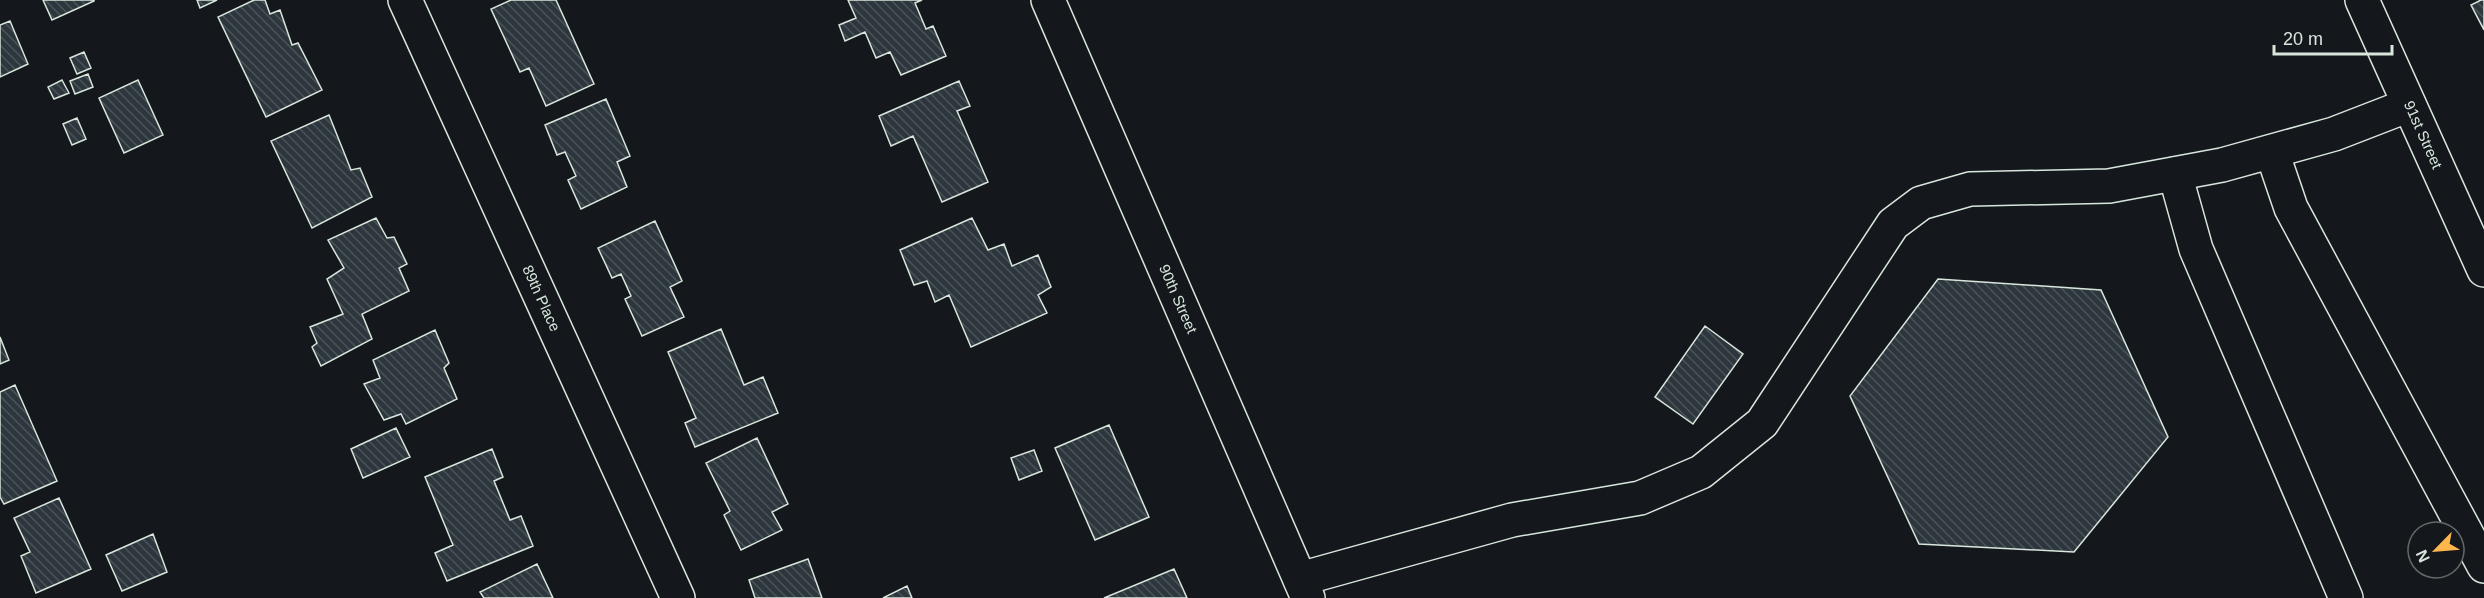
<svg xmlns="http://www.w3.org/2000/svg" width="2484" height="598" font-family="Arial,sans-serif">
	<defs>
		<pattern id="building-back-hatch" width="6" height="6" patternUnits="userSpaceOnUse" patternTransform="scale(1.5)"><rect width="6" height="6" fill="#2c363c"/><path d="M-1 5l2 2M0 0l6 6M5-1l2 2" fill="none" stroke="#4a5358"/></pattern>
	</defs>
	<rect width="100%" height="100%" fill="#14181c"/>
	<path fill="url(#building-back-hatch)" stroke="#d8e6dc" stroke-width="1.5" d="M43 0H94V1L52 20Z
		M197 0H217L200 8Z
		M254 0H265L270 14 280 10 292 45 298 43 322 90 266 117 218 17Z
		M511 0H556L594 84 546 106 529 68 520 72 491 9Z
		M848 0H922L915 3 926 29 933 26 946 56 901 75 890 52 876 58 865 32 845 41 839 25 856 18Z
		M2481 0H2484V30L2471 5Z
		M10 21 28 64 0 77V25Z
		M84 52 91 68 77 74 70 58Z
		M88 74 93 87 75 94 70 81Z
		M62 80 69 93 54 99 48 87Z
		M138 80 163 135 124 153 99 98Z
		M959 81 970 106 957 111 988 182 942 202 913 136 891 146 879 116Z
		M606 99 630 156 617 162 627 187 581 209 568 180 576 176 565 152 557 155 545 125Z
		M329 115 351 170 360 168 372 197 312 228 271 141Z
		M77 118 86 139 72 145 63 124Z
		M376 218 387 238 394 237 407 264 399 268 409 291 362 314 372 339 321 366 312 347 317 343 310 327 343 314 327 279 344 268 328 240Z
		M972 218 988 250 1004 244 1012 266 1038 255 1051 287 1038 295 1047 313 971 347 949 295 935 302 927 281 914 285 900 250Z
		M655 221 682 281 670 287 684 317 642 336 625 299 631 296 621 274 612 278 598 248Z
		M1938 279 2101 290 2168 437 2074 552 1919 544 1850 396Z
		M1705 326 1743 354 1693 424 1655 397Z
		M721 329 744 385 763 377 778 413 695 447 685 423 696 418 668 352Z
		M435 330 449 363 444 368 457 399 406 424 401 414 384 420 364 384 380 378 373 360Z
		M0 337 9 360 0 364Z
		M15 385 57 481 4 504 0 497V392Z
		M1109 425 1149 517 1095 540 1055 448Z
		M396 428 410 457 363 478 351 449Z
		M757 438 788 504 772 512 782 530 741 550 724 515 730 511 706 463Z
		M492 449 503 477 494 481 510 520 521 516 533 546 447 581 435 553 453 545 425 477Z
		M1034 450 1042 471 1019 480 1011 458Z
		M59 498 91 569 36 593 21 556 30 552 14 518Z
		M153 534 167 572 122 591 106 555Z
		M808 559 822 598H755L749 580Z
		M537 564 553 598H484L480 592Z
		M1174 569 1187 598H1104Z
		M907 586 912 598H883Z"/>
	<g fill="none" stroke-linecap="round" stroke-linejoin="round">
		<g stroke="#d8e6dc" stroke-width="36">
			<g id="minor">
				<path id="s1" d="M405 0 678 598"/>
				<path id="s2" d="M1048 0 1308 598"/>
				<path id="s3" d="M2362 0 2484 270"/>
				<path d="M2272 152 2291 208 2484 566"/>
				<path d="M2175 174 2196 249 2346 598"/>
				<path d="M1300 579 1512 520 1640 498 1701 472 1762 423 1893 224 1921 203 1970 189 2109 186 2222 165 2334 134 2409 105"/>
			</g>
		</g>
		<use href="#minor" stroke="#14181c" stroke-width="33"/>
	</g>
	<g text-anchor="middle" stroke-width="4.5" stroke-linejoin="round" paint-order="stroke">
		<g font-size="15" fill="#d8e6dc" stroke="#14181c">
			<text dy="5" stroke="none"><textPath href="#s3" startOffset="148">91st Street</textPath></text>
			<text dy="5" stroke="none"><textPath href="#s1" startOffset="328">89th Place</textPath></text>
			<text dy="5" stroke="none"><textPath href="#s2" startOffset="326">90th Street</textPath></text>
		</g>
	</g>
	<g transform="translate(2436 550) rotate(245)"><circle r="28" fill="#14181c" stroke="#626a69" stroke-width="1.5"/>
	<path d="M0-4.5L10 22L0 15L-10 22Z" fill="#ffb74d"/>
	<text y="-9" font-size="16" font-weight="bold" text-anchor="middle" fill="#d8e6dc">N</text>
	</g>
	<path d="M2274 45v9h118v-9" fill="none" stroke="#d8e6dc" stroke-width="3"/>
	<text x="2283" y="45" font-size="18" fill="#d8e6dc" stroke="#14181c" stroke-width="4.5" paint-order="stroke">20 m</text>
</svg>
